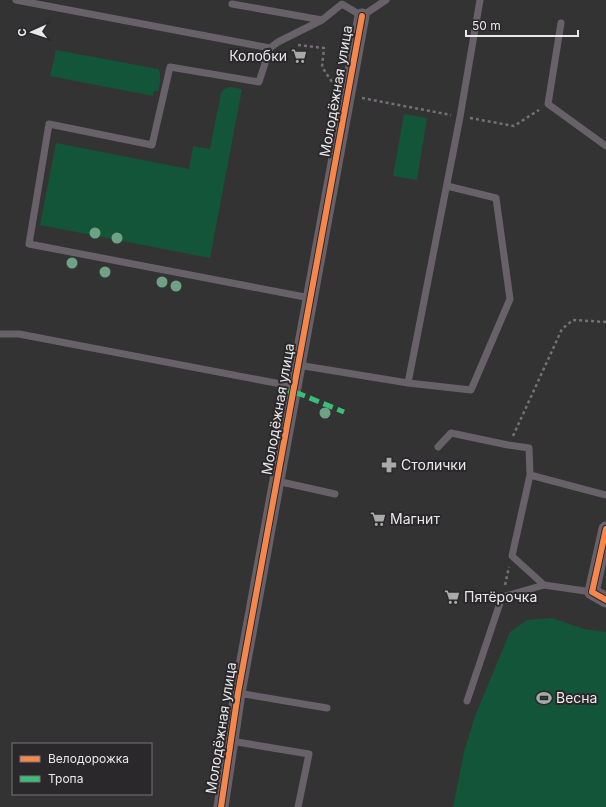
<svg xmlns="http://www.w3.org/2000/svg" width="606" height="807" font-family="Inter,sans-serif">
	<rect width="100%" height="100%" fill="#343334"/>
	<path fill="#135538" d="M56 50 158 69C162 75 160 85 158 91H154L153 96 50 76Z
		M230 87 242 89 210 258 40 225 56 143 189 169 193 146 210 149 221 93 224 89Z
		M404 114 427 118 417 180 393 176Z
		M552 618 584 629 606 632V807H453L464 752 475 716 510 632 527 620Z"/>
	<g fill="none" stroke-linecap="round" stroke-linejoin="round">
		<path stroke="#747075" stroke-width="2.5" stroke-dasharray="3 3" stroke-linecap="butt" d="M298 45 324 48 322 67 334 85
			M362 98 451 115
			M470 118 514 126 539 110
			M513 436 562 329 573 320 606 322
			M505 585 509 567"/>
		<path stroke="#686169" stroke-width="7" d="M16 0 270 48 278 42 322 20 342 4 362 16 386 0
			M232 4 322 20
			M561 23 548 104 606 146
			M270 48 259 82 170 67 152 145 49 124 29 244 310 298
			M0 334H19L281 384H295
			M298 365 408 383 471 390 510 299 496 198 447 186
			M408 383 460 117 480 0
			M438 447 451 433 508 445 529 448 530 475 512 556 544 585 592 592
			M530 475 606 495
			M277 481 335 494
			M238 693 327 708
			M467 701 502 597 544 585
			M231 741 309 754 298 807"/>
		<path stroke="#686169" stroke-width="15" d="M606 529 592 592 606 600
			M221 807 238 693 362 16"/>
		<path stroke="#3abd76" stroke-width="5" stroke-dasharray="10 5" stroke-linecap="butt" d="M281 389 300 394 344 412"/>
		<g stroke="#2a282b" stroke-width="8">
			<path id="cycleway" d="M606 529 592 592 606 600
				M221 807 238 693 362 16"/>
		</g>
		<use href="#cycleway" stroke="#f5874c" stroke-width="6"/>
	</g>
	<g fill="#6fa285">
		<circle cx="95" cy="233" r="5.5"/>
		<circle cx="117" cy="238" r="5.5"/>
		<circle cx="72" cy="263" r="5.5"/>
		<circle cx="105" cy="272" r="5.5"/>
		<circle cx="162" cy="282" r="5.5"/>
		<circle cx="176" cy="286" r="5.5"/>
		<circle cx="325" cy="413" r="5.5"/>
	</g>
	<defs>
		<g id="supermarket-bare" transform="scale(1.2)"><path d="M-6-5.5h2.5l.6 2H6L4.5 2H-2.5L-4.4-4H-6ZM-1.5 3.2a1.3 1.3 0 1 0 .1 0ZM3 3.2a1.3 1.3 0 1 0 .1 0Z" fill="#aaa9aa" stroke="#2a282b" stroke-width="2.5" paint-order="stroke"/></g>
		<g id="pharmacy-bare" transform="scale(1.2)"><path d="M-2-6h4v4h4v4h-4v4h-4v-4h-4v-4h4Z" fill="#aaa9aa" stroke="#2a282b" stroke-width="2.5" paint-order="stroke"/></g>
		<g id="stadium-bare" transform="scale(1.2)"><path d="M0-5a6.5 5 0 1 0 0 10a6.5 5 0 1 0 0-10ZM-3.5-1.8h7v3.6h-7Z" fill="#aaa9aa" stroke="#2a282b" stroke-width="2.5" paint-order="stroke"/></g>
	</defs>
	<g fill-rule="evenodd">
		<use href="#supermarket-bare" x="299" y="56"/>
		<use href="#pharmacy-bare" x="389" y="465"/>
		<use href="#supermarket-bare" x="378" y="519"/>
		<use href="#supermarket-bare" x="452" y="597"/>
		<use href="#stadium-bare" x="544" y="698"/>
	</g>
	<g text-anchor="middle" stroke-width="4" stroke-linejoin="round" paint-order="stroke">
		<g font-size="14" fill="#e9e8ea" stroke="#2a282b" text-anchor="start">
			<text x="287" y="61" text-anchor="end">Колобки</text>
			<text x="401" y="470">Столички</text>
			<text x="390" y="524">Магнит</text>
			<text x="464" y="602">Пятёрочка</text>
			<text x="556" y="703">Весна</text>
		</g>
		<g font-size="14" fill="#e9e8ea" stroke="#2a282b">
			<text transform="translate(336 91) rotate(-80)" y="5">Молодёжная улица</text>
			<text transform="translate(278 409) rotate(-80)" y="5">Молодёжная улица</text>
			<text transform="translate(221 728) rotate(-81)" y="5">Молодёжная улица</text>
		</g>
	</g>
	<rect x="12" y="743" width="140" height="52" fill="#2a282b" stroke="#767577"/>
	<rect x="20" y="756" width="20" height="6" fill="#f5874c" stroke="#767577"/>
	<text x="48" y="763" font-size="12" fill="#e9e8ea">Велодорожка</text>
	<rect x="20" y="776" width="20" height="6" fill="#3abd76" stroke="#767577"/>
	<text x="48" y="783" font-size="12" fill="#e9e8ea">Тропа</text>
	<g transform="translate(32 32) rotate(267)" stroke="#2a282b" stroke-width="3" paint-order="stroke">
	<path d="M0-3L7 15L0 10L-7 15Z" fill="#e9e8ea"/>
	<text y="-6" font-size="11" font-weight="bold" text-anchor="middle" fill="#e9e8ea">С</text>
	</g>
	<path d="M466 30v6h112v-6" fill="none" stroke="#e9e8ea" stroke-width="2"/>
	<text x="472" y="30" font-size="12" fill="#e9e8ea" stroke="#2a282b" stroke-width="3" paint-order="stroke">50 m</text>
</svg>
